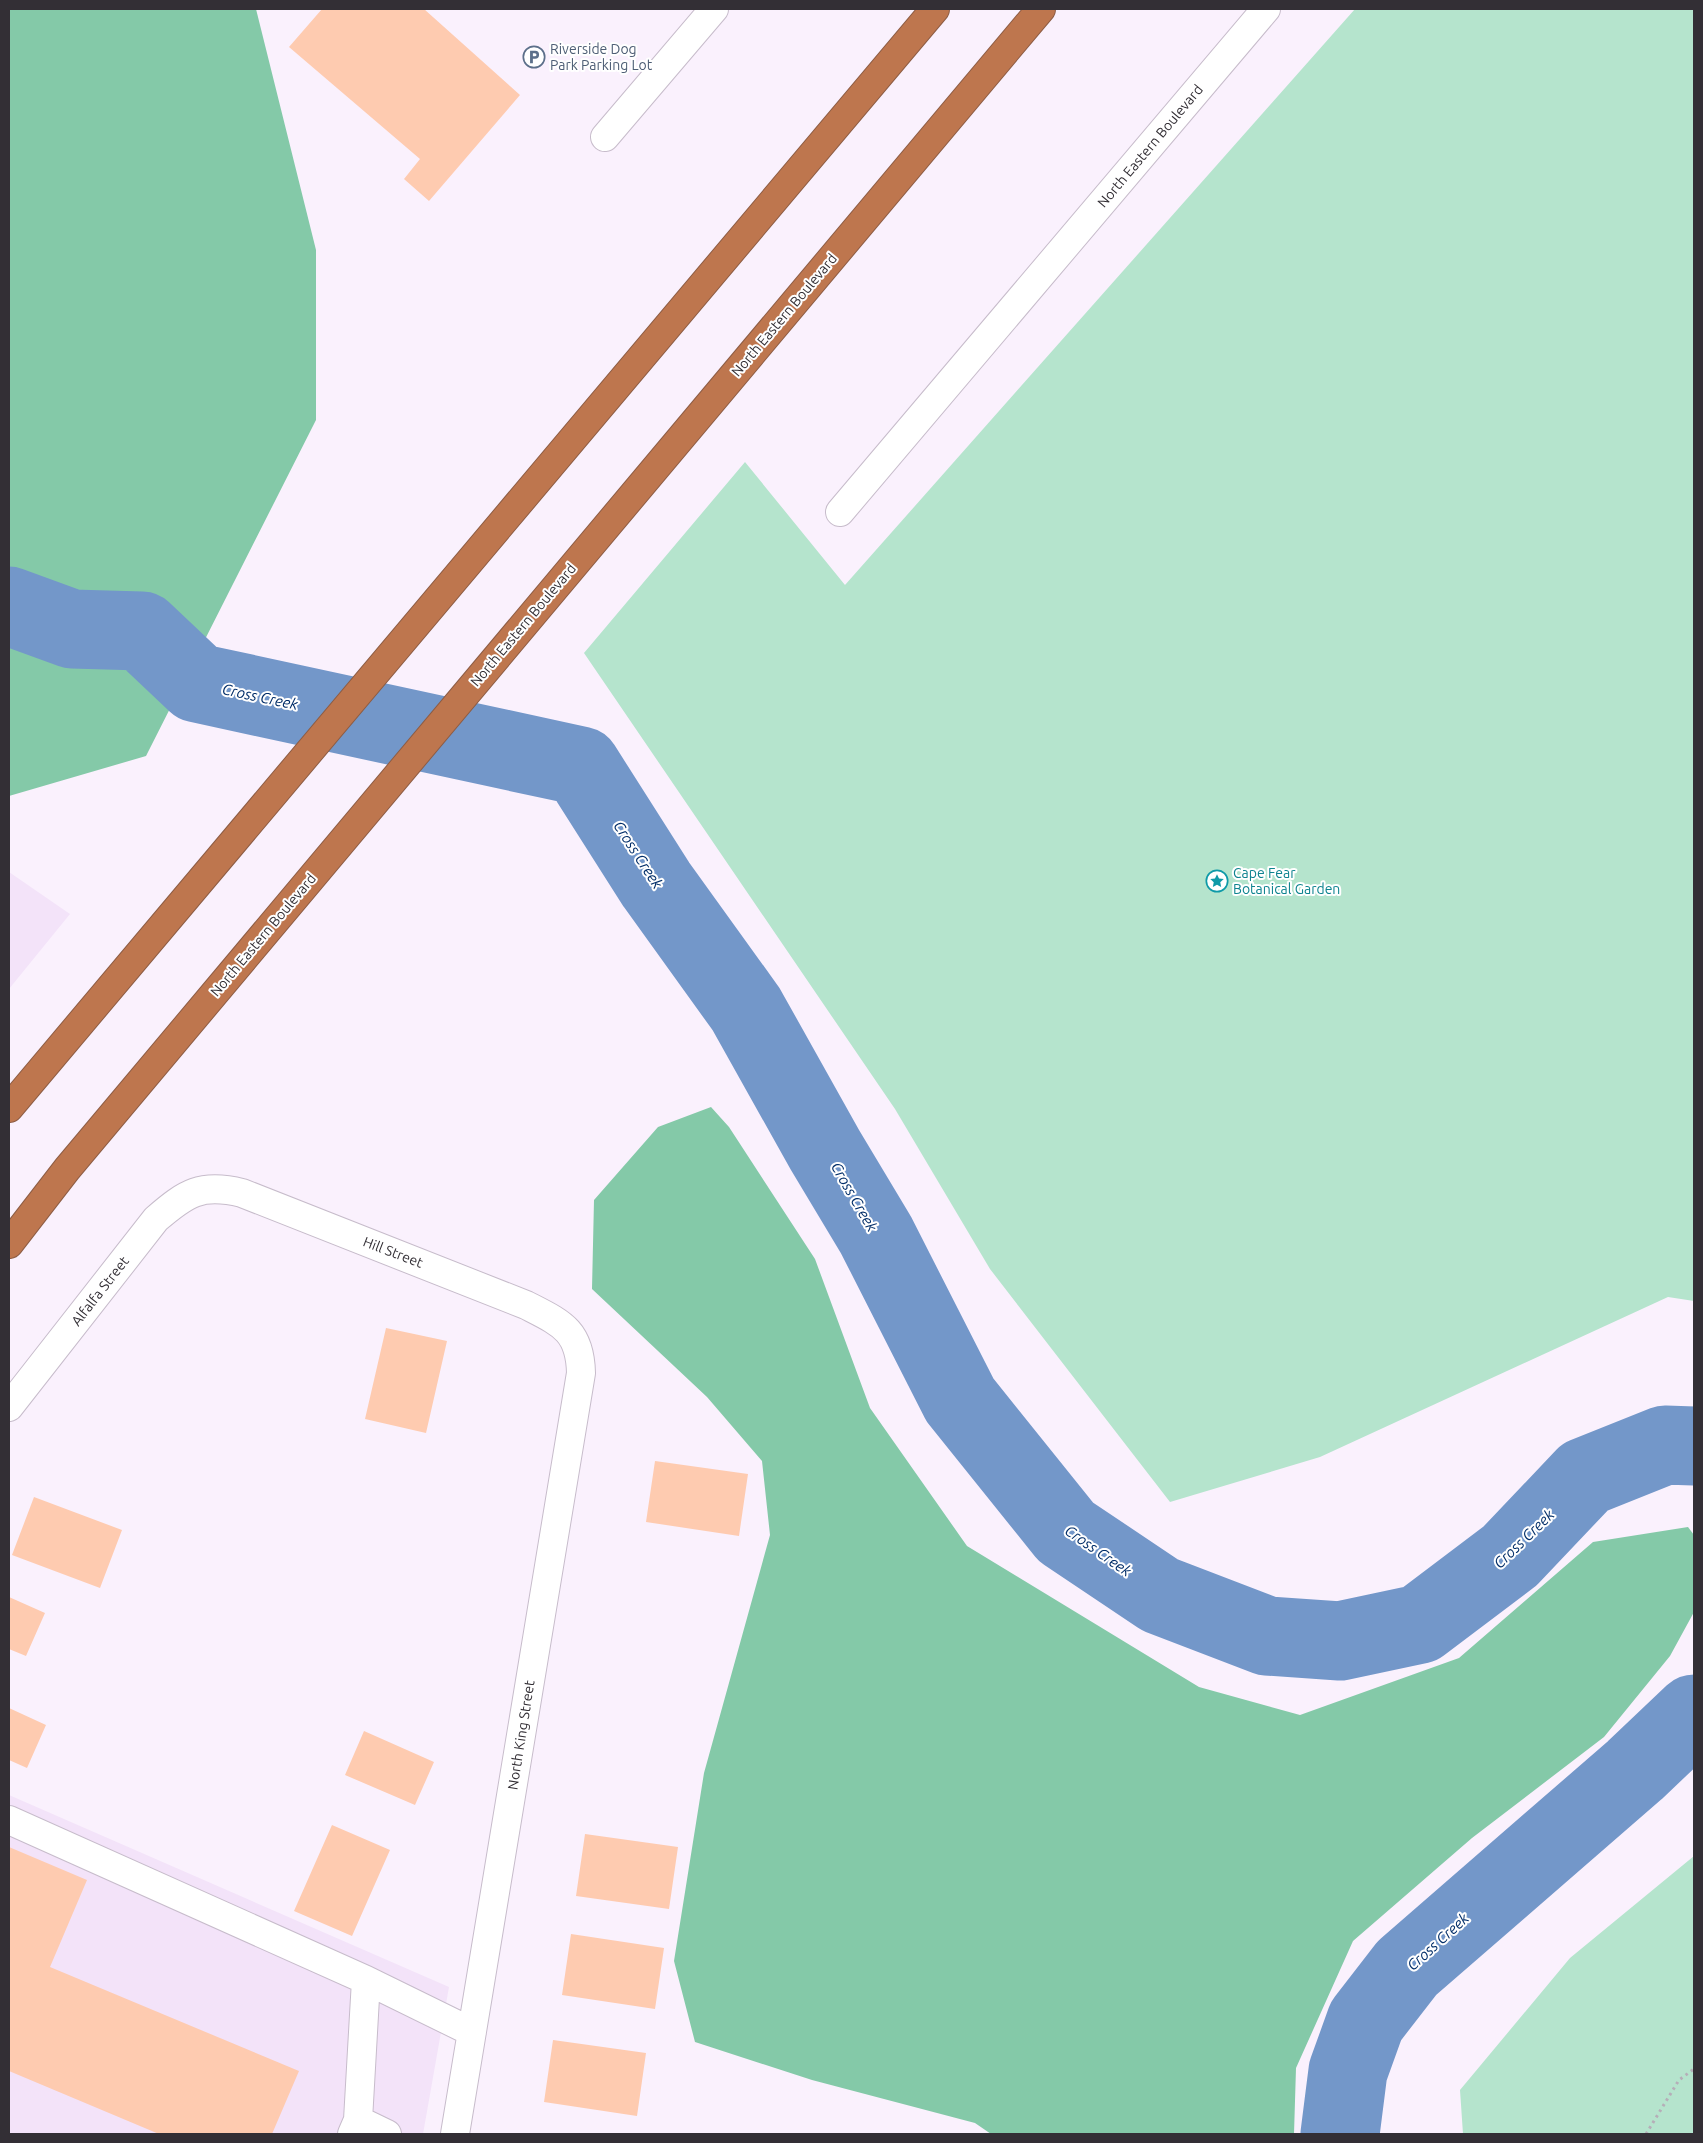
<svg xmlns="http://www.w3.org/2000/svg" width="1703" height="2143" font-family="Ubuntu,sans-serif">
	<rect width="100%" height="100%" fill="#faf1fd"/>
	<path fill="#f3e3f9" d="M9 872 70 914 9 989Z
		M9 1795 449 1987 423 2134H9Z"/>
	<path fill="#b5e4cd" d="M1355 9H1694V1301L1668 1297 1320 1457 1170 1502 990 1269 895 1109 584 653 745 462 845 585Z
		M1694 1856V2134H1463L1460 2090 1570 1958Z"/>
	<path fill="#84c9a8" d="M9 9H256L316 250V420L146 756 9 796Z
		M711 1107 729 1127 815 1259 870 1408 967 1546 1199 1687 1300 1715 1459 1658 1593 1542 1688 1527 1694 1535V1612L1670 1656 1604 1737 1472 1838 1353 1941 1296 2068 1294 2134H991L975 2123 812 2080 695 2042 674 1961 704 1773 770 1535 762 1461 707 1397 592 1289 594 1200 658 1127Z"/>
	<g fill="none" stroke-linecap="round" stroke-linejoin="round">
		<path stroke="#7397c9" stroke-width="79" d="M9 606 72 629 142 631 197 683 581 766 656 884 746 1009 825 1150 876 1235 960 1400 1066 1532 1160 1595 1267 1636 1340 1641 1420 1624 1510 1556 1585 1477 1665 1445 1694 1446
			M1340 2134 1348 2071 1366 2021 1407 1968 1635 1770 1694 1714"/>
	</g>
	<path fill="#fecbb0" d="M322 9H424L520 95 429 201 404 179 420 159 289 47Z
		M386 1328 447 1341 426 1433 365 1419Z
		M655 1461 748 1474 739 1536 646 1522Z
		M34 1497 122 1530 100 1588 12 1555Z
		M9 1597 45 1613 26 1656 9 1649Z
		M9 1708 46 1725 27 1768 9 1760Z
		M364 1731 434 1762 415 1805 345 1775Z
		M332 1825 390 1850 352 1936 294 1911Z
		M585 1834 678 1847 669 1909 576 1896Z
		M9 1847 87 1880 50 1967 299 2071 272 2134H159L9 2071Z
		M571 1934 664 1948 655 2009 562 1995Z
		M553 2040 646 2053 637 2116 544 2102Z"/>
	<g fill="none" stroke-linecap="round" stroke-linejoin="round">
		<g stroke="#c7bccb" stroke-width="30">
			<path id="minor" d="M605 137 714 9
				M840 512 1266 9
				M9 1407 156 1219C186 1193 201 1183 242 1193L526 1305C561 1323 580 1330 581 1373L455 2134
				M9 1820 366 1980 358 2120 352 2134
				M366 1980 472 2032
				M358 2120 387 2134"/>
		</g>
		<g stroke="#8d5d45" stroke-width="30">
			<path id="highway" d="M9 1108 935 9
				M9 1244 67 1169 1041 9"/>
		</g>
		<path stroke="#b5aeb8" stroke-width="3" stroke-dasharray="2.5 4" stroke-linecap="butt" d="M1646 2134 1679 2080 1694 2069"/>
		<use href="#minor" stroke="#fff" stroke-width="28"/>
		<use href="#highway" stroke="#be764e" stroke-width="28"/>
	</g>
	<defs>
		<g id="parking-ring" transform="scale(1.125)"><circle r="9.5" fill="#fff" stroke="#5c6f8a" stroke-width="1.5"/><path d="M-3.5-5.5H1a3.5 3.5 0 0 1 0 7H-1V5.5H-3.5ZM-1-3.4V-.6H.8a1.4 1.4 0 0 0 0-2.8Z" fill="#5c6f8a"/></g>
		<g id="sight-ring" transform="scale(1.125)"><circle r="9.5" fill="#fff" stroke="#0f9aa8" stroke-width="1.5"/><path d="M0-6L1.8-2.2L6-1.7L2.9 1.2L3.7 5.4L0 3.3L-3.7 5.4L-2.9 1.2L-6-1.7L-1.8-2.2Z" fill="#0f9aa8"/></g>
	</defs>
	<g fill-rule="evenodd">
		<use href="#parking-ring" x="534" y="57"/>
		<use href="#sight-ring" x="1217" y="881"/>
	</g>
	<g text-anchor="middle" stroke-width="4" stroke-linejoin="round" paint-order="stroke">
		<g font-size="14" fill="#4e5e75" stroke="#fff" text-anchor="start">
			<text x="550" y="54">Riverside Dog<tspan x="550" dy="16">Park Parking Lot</tspan></text>
		</g>
		<g font-size="14" fill="#332f35" stroke="#fff">
			<text transform="translate(1150 146) rotate(-50)" y="5">North Eastern Boulevard</text>
			<text transform="translate(784 315) rotate(-50)" y="5">North Eastern Boulevard</text>
			<text transform="translate(523 625) rotate(-50)" y="5">North Eastern Boulevard</text>
			<text transform="translate(263 935) rotate(-50)" y="5">North Eastern Boulevard</text>
			<text transform="translate(393 1252) rotate(21)" y="5">Hill Street</text>
			<text transform="translate(100 1291) rotate(-52)" y="5">Alfalfa Street</text>
			<text transform="translate(521 1735) rotate(-81)" y="5">North King Street</text>
		</g>
		<g font-size="14" fill="#0d838f" stroke="#fff" text-anchor="start">
			<text x="1233" y="878">Cape Fear<tspan x="1233" dy="16">Botanical Garden</tspan></text>
		</g>
		<g font-size="15" font-style="italic" fill="#002d68" stroke="#fff">
			<text transform="translate(260 697) rotate(12)" y="5">Cross Creek</text>
			<text transform="translate(638 855) rotate(57)" y="5">Cross Creek</text>
			<text transform="translate(854 1197) rotate(60)" y="5">Cross Creek</text>
			<text transform="translate(1524 1539) rotate(-44)" y="5">Cross Creek</text>
			<text transform="translate(1098 1551) rotate(35)" y="5">Cross Creek</text>
			<text transform="translate(1438 1942) rotate(-42)" y="5">Cross Creek</text>
		</g>
	</g>
	<rect width="1703" height="2143" fill="none" stroke="#332f35" stroke-width="20"/>
</svg>
